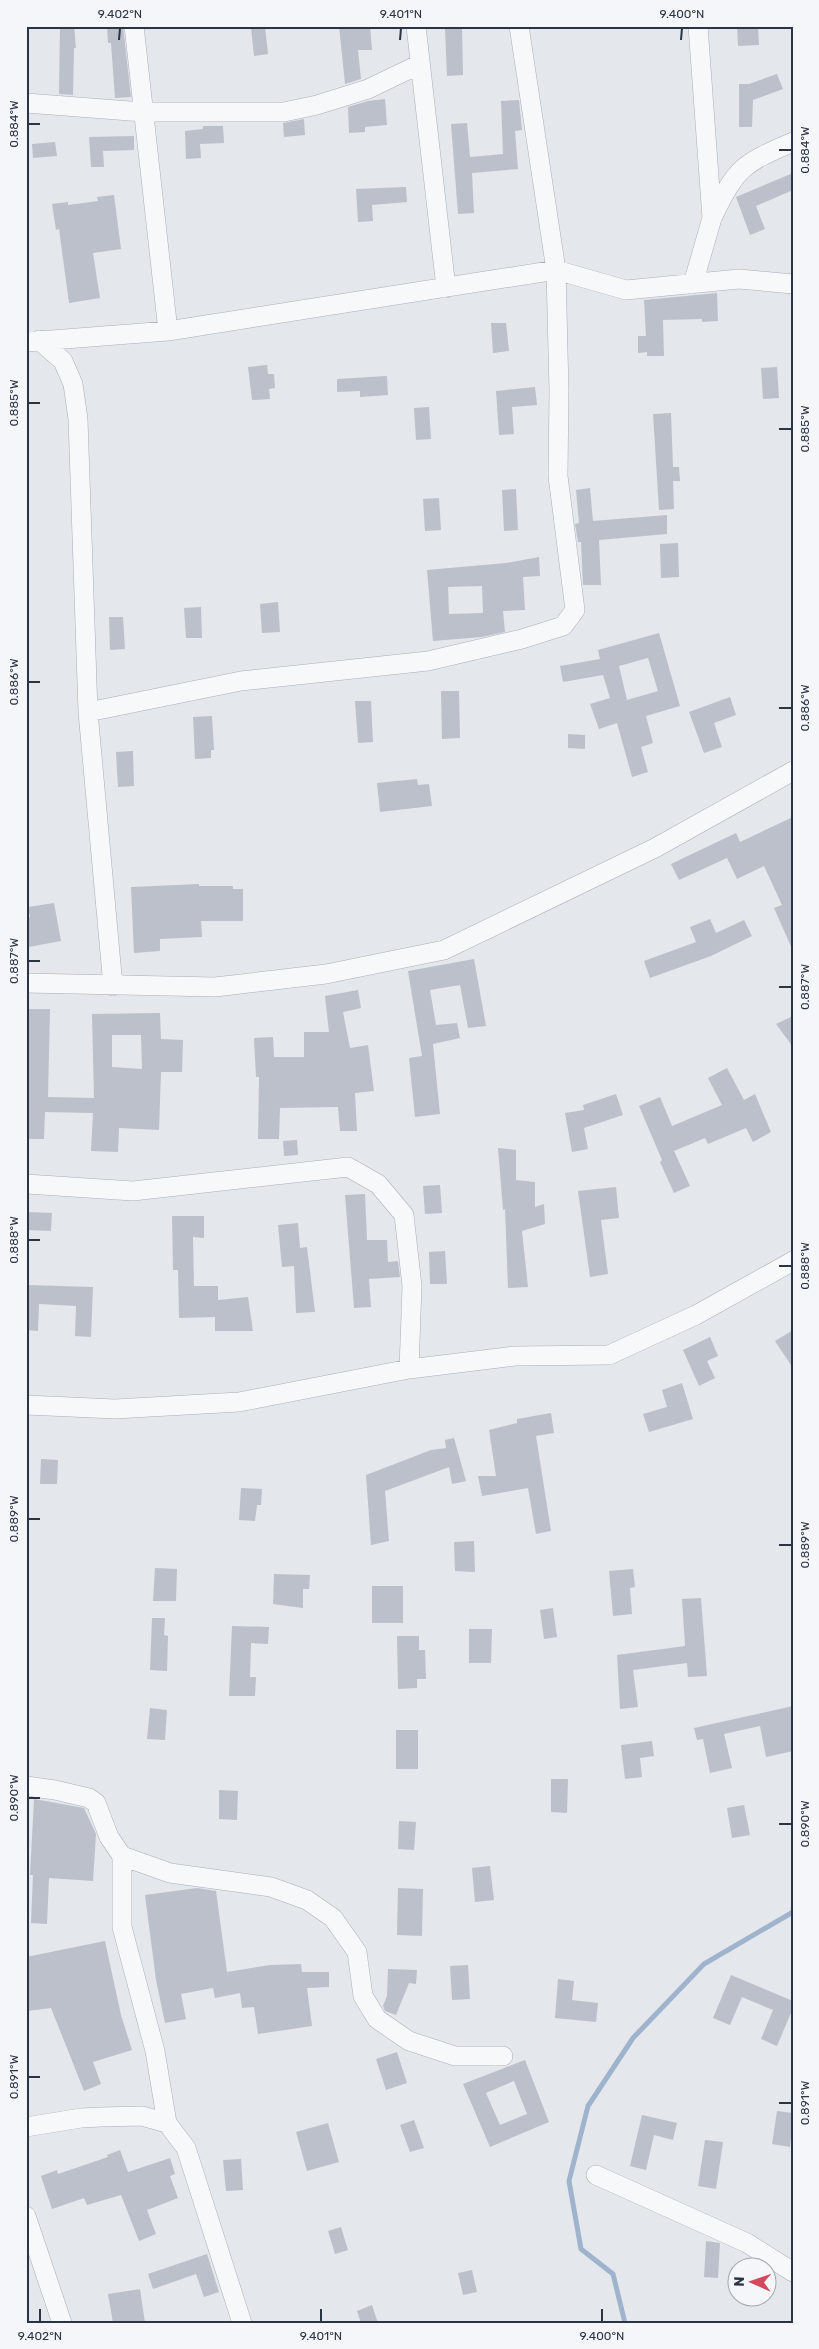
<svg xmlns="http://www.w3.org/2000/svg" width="819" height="2349" font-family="Rubik,sans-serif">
	<rect width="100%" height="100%" fill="#e4e7ec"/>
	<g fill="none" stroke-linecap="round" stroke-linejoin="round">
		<path stroke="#9fb4cc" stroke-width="5" d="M625 2323 613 2274 581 2249 569 2181 588 2106 633 2038 704 1964 793 1912"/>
	</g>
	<path fill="#bbc0ca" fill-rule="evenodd" d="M60 26H74L76 48H74L73 95 59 94Z
		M107 26H123L131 97 115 98 111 43H108Z
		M339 26H370L372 50H358L361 79 345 84Z
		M737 26H758L759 45 738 46Z
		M265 27 268 54 254 56 251 28Z
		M462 28 463 75 447 76 445 29Z
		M777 74 783 89 753 100 752 127H739V84H749Z
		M385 99 387 125 365 127V132L349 133 348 107 368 101Z
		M519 100 522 130 515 131 518 169 472 173 474 213 458 214 451 124 467 123 470 157 503 154 501 101Z
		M304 119 305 135 284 137 283 123Z
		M203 126H223L224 143 200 144 201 158 186 159 185 131 203 129Z
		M134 136V150L103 151 104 167H91L89 137Z
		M55 142 57 156 33 158 32 144Z
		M793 173V190L756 206 765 229 750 235 736 197Z
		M406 187 407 202 372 205 373 221 358 222 356 189Z
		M114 195 121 249 93 253 100 298 69 303 59 229 56 230 52 204 68 202V205L98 201 97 197Z
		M717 293 718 321 702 322V319L663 320 664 356H647V352L638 353V336H646L644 300Z
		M491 323H506L509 351 493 353Z
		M267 365 268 374H274L275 388 269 389 270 399 252 400 248 367Z
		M777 367 779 398 763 399 761 368Z
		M387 376 388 395 360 397V391L337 392V379Z
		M535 387 537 405 512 407 514 434 499 435 496 391Z
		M429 407 431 439 416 440 414 408Z
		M671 413 673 467H679L680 481H673L674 509 659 510 653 414Z
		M590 488 593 521 667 515V534L599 540 601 585H583L581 542H578L575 524 579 523 576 490Z
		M516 489 518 530 504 531 502 490Z
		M439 498 441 530 425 531 423 499Z
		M678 543 679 577 661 578 660 544Z
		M539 557 540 576 523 577 525 610 503 611 505 632 482 637 433 641 427 570 506 563ZM482 586 483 613 449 614 448 587Z
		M278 602 280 632 262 633 260 604Z
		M201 607 202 638H186L184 608Z
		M109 617H123L125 649 110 650Z
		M659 633 680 706 646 716 653 743 641 747 648 772 632 777 617 723 599 729 590 704 610 698 603 675 563 682 560 666 600 659 598 650ZM648 658 658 691 627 700 619 666Z
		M441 691H459L460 738 442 739Z
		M730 697 736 715 714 723 722 747 704 753 689 712Z
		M355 701H371L373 742 358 743Z
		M212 716 214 750H211V758L195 759 193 717Z
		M568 734 585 735V749L568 748Z
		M133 751 134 786 118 787 116 752Z
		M417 779 418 785 429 784 432 806 380 812 377 783Z
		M793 817V951L774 908 782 905 764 866 737 879 727 858 679 880 671 864 736 833 740 842Z
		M199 884V886H233V889H243V921H201L202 937 160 939V951L134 953 131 887Z
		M54 903 61 941 29 947 26 930V917H30L28 907Z
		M710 919 716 933 744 920 752 936 711 956 650 978 644 961 696 942 690 927Z
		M474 959 486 1026 468 1028 460 985 430 990 436 1025 457 1023 460 1038 433 1044 440 1114 415 1117 409 1058 422 1056 408 971Z
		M358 990 361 1008 343 1012 350 1048 368 1045 374 1091 355 1093 357 1131H340L338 1107 280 1108 279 1139H258L259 1077H256L254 1038 273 1037 274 1057H304V1032H329L325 996Z
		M26 1009H50L48 1097 94 1098 92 1014 160 1013 161 1039 183 1040 182 1072H161L159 1130 119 1128 118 1152 91 1151 93 1113 45 1112 44 1139H26L28 1067H26ZM112 1035H141L142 1069 112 1067Z
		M793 1016V1047L776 1024Z
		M727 1068 744 1100 755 1094 771 1132 753 1142 746 1128 708 1144 705 1138 674 1151 690 1186 674 1193 660 1162 662 1160 639 1106 660 1097 672 1126 722 1105 708 1078Z
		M616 1094 623 1115 584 1128 588 1149 572 1152 565 1113 584 1110 583 1105Z
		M297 1140 298 1155 284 1156 283 1141Z
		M498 1148 516 1150V1180L535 1182V1207L544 1204 545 1224 522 1231 528 1287 508 1288 505 1209 503 1210Z
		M440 1185 442 1213 425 1214 423 1186Z
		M616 1187 619 1218 601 1220 608 1274 590 1277 578 1191Z
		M365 1194 367 1240H387L388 1262 398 1261 400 1277 369 1279 371 1307 354 1308 345 1195Z
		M26 1212 52 1213 51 1231 26 1230Z
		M172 1216H204V1238L193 1237 194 1286H218V1300L248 1297 253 1331H215V1317L179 1318 178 1270H173Z
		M298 1223 300 1248 307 1247 315 1312 296 1313 294 1266 282 1267 278 1225Z
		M445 1251 447 1284H430L429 1252Z
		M26 1285 93 1287 91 1337 75 1336 76 1306 39 1304 38 1331 26 1330Z
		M793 1330V1368L775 1341Z
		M710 1337 718 1356 707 1361 715 1378 699 1386 683 1350Z
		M682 1383 693 1419 649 1432 643 1414 667 1407 662 1390Z
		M551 1413 554 1433 536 1436 551 1531 536 1534 528 1488 482 1496 478 1476H496L489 1430 517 1423V1419Z
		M454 1438 466 1481 452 1484 449 1467 385 1491 389 1541 371 1545 366 1475 431 1450 446 1448 445 1440Z
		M41 1459 58 1460 57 1484H40Z
		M241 1488 262 1489 261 1505H257L255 1521 239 1520Z
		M474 1541 475 1572 455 1571 454 1542Z
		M155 1568 177 1569 176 1601H153Z
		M633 1569 635 1587 630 1588 632 1614 613 1616 609 1571Z
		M274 1574 310 1575 309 1589H303V1608L273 1604Z
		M372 1586H403V1623H372Z
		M701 1598 707 1676 688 1677 687 1663 633 1670 638 1707 620 1709 617 1655 685 1646 682 1599Z
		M553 1608 557 1637 544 1639 540 1610Z
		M152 1618H165L164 1635 168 1636 167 1671 150 1670Z
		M232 1626 269 1627 268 1644 251 1643 250 1677H256L255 1696H229Z
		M469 1629H492L491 1663H469Z
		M397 1636H419V1650H425L426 1679H417V1688L398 1689Z
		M793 1706V1751L766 1757 760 1726 724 1734 732 1768 710 1773 703 1739 697 1740 694 1728Z
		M150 1708 167 1710 165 1740 147 1739Z
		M396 1730H418V1769H396Z
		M652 1741 654 1756 640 1758 642 1777 625 1779 621 1745Z
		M551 1779H568L567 1813 551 1812Z
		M219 1790 238 1791 237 1820 219 1819Z
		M34 1799 84 1808 96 1834 93 1881 49 1878 47 1924 31 1923 33 1875H30Z
		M744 1805 750 1835 732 1838 727 1808Z
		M399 1821 416 1822 414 1850 398 1849Z
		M490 1866 494 1900 475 1902 472 1868Z
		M197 1888 216 1891 227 1972 270 1965 301 1964 302 1972H329V1987L307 1988 312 2026 258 2034 254 2007 242 2008 240 1993 215 1998 213 1988 181 1994 186 2019 165 2023 156 1980 145 1895Z
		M398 1888 423 1889 422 1936 397 1935Z
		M105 1941 121 2015 132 2050 93 2062 101 2084 84 2091 51 2008 28 2011 26 2003V1957Z
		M468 1965 470 1999 452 2000 450 1966Z
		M388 1969 417 1970 416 1984 409 1983 396 2015 385 2011 383 2006 387 1996Z
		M731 1975 793 2001V2008L777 2046 761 2039 773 2010 742 1997 730 2025 713 2018Z
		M558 1979 574 1981 572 2000 598 2003 596 2022 555 2018Z
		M397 2052 407 2083 386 2090 376 2059Z
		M525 2060 549 2122 490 2147 463 2084ZM514 2081 527 2114 500 2125 486 2093Z
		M777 2111 793 2113 790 2147 772 2144Z
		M642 2115 677 2123 673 2140 654 2135 646 2170 630 2166Z
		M414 2120 424 2148 410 2152 400 2125Z
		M328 2123 339 2162 307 2171 296 2132Z
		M705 2140 723 2142 716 2189 698 2186Z
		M120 2150 128 2172 170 2158 175 2174 170 2176 178 2198 147 2210 156 2234 139 2241 121 2195 87 2205 84 2198 52 2209 41 2176 57 2170 58 2174 108 2157 107 2155Z
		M241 2159 243 2190 226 2191 223 2160Z
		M341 2227 348 2250 335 2254 328 2231Z
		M706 2241 720 2243 718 2278 704 2277Z
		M207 2254 219 2292 204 2297 196 2274 153 2289 148 2274Z
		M472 2270 477 2292 463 2295 458 2273Z
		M140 2289 145 2323H113L108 2294Z
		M372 2305 378 2323H361L357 2311Z"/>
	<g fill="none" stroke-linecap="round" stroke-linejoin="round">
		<g stroke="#a9aeb7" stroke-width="20">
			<path id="minor" d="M134 26 168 331
				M416 26 446 288
				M26 103 143 112H284L317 105 368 89 420 64
				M713 216C737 167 742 164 793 142
				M693 284 712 218 698 26
				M39 340 63 361 73 384 78 419 88 712 113 986
				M26 342 168 331 556 270 626 290 739 279 793 284
				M88 712 241 681 428 661 522 639 563 626 575 610 558 476 559 391 556 270 519 26
				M26 983 215 987 326 974 444 950 655 848 793 771
				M26 1184 133 1191 348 1167 378 1184 404 1215 412 1286 409 1369
				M26 1405 115 1409 239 1402 409 1369 515 1356 609 1355 696 1315 793 1261
				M26 1786 55 1790 89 1798 96 1803 109 1837 122 1856 170 1873 271 1887 307 1900 333 1918 357 1952 363 1996 377 2019 409 2041 455 2056H503
				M122 1856V1927L155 2051 167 2123
				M26 2127 81 2118 101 2117 142 2116 167 2123 186 2148 242 2323
				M596 2175 747 2243 793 2272
				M26 2216 62 2323"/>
		</g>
		<use href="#minor" stroke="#f7f8fa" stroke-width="19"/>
	</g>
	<path fill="none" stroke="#2b3445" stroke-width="2" d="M119 40 120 28M400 40 401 28M681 40 682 28M28 124H40M779 150H792M28 403H40M779 429H792M28 682H40M779 708H792M28 961H40M779 987H792M28 1240H40M779 1266H792M28 1519H40M779 1545H792M28 1798H40M779 1824H792M28 2077H40M779 2103H792M40 2322V2309M321 2322V2309M602 2322V2309"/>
	<rect width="819" height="2349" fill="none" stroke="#f4f6f9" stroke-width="55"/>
	<g transform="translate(752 2282) rotate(272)"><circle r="24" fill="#f4f6f9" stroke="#a4a8b1"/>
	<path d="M0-4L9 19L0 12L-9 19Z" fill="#d1495b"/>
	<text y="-8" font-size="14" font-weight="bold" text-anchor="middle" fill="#2b3445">N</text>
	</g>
	<rect x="28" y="28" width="764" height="2294" fill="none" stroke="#2b3445" stroke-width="2"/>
	<g font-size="12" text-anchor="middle" fill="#2b3445">
		<text x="120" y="18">9.402°N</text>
		<text x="401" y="18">9.401°N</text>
		<text x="682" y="18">9.400°N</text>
		<text transform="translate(14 124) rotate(-90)" y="4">0.884°W</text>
		<text transform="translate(805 150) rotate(-90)" y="4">0.884°W</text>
		<text transform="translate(14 403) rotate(-90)" y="4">0.885°W</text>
		<text transform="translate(805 429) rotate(-90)" y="4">0.885°W</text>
		<text transform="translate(14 682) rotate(-90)" y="4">0.886°W</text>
		<text transform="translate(805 708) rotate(-90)" y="4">0.886°W</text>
		<text transform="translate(14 961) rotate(-90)" y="4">0.887°W</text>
		<text transform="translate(805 987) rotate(-90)" y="4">0.887°W</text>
		<text transform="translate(14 1240) rotate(-90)" y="4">0.888°W</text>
		<text transform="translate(805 1266) rotate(-90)" y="4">0.888°W</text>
		<text transform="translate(14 1519) rotate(-90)" y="4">0.889°W</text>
		<text transform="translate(805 1545) rotate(-90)" y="4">0.889°W</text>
		<text transform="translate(14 1798) rotate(-90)" y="4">0.890°W</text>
		<text transform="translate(805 1824) rotate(-90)" y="4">0.890°W</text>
		<text transform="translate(14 2077) rotate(-90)" y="4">0.891°W</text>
		<text transform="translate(805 2103) rotate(-90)" y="4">0.891°W</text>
		<text x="40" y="2340">9.402°N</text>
		<text x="321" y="2340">9.401°N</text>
		<text x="602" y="2340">9.400°N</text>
	</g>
</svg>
